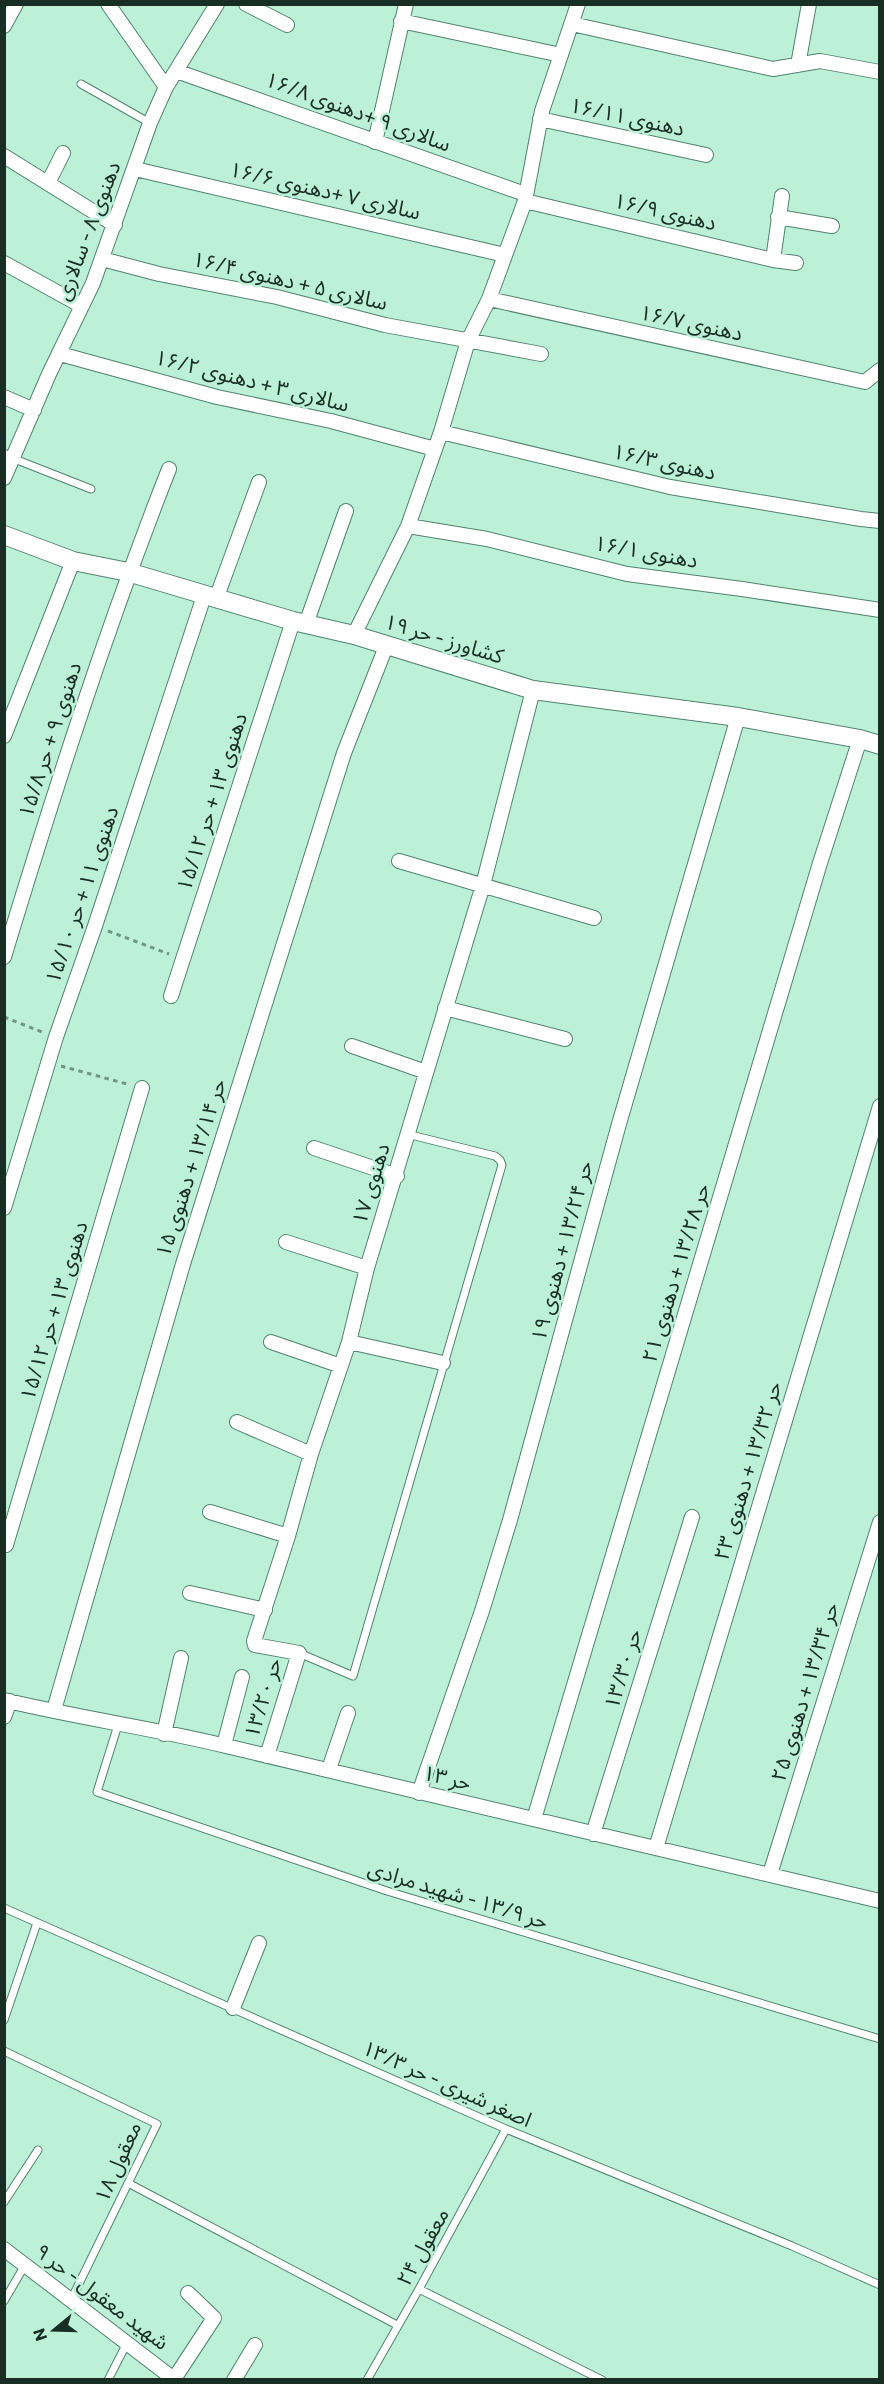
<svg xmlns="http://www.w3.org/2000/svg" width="884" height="2384" font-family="Commissioner,'Noto Sans Arabic',sans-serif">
	<rect width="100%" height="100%" fill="#bcf1d8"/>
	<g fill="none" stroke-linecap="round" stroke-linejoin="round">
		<g stroke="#51836d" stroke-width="9">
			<path id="service" d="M81 84 150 123
				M4 453 12 458 91 489
				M299 1653 353 1676 502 1165 500 1160 495 1156 407 1134
				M118 1725 97 1792 387 1891 880 2039
				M4 1908 506 2129 792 2246 880 2285
				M4 2020 37 1923
				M4 2051 157 2124 71 2300
				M128 2183 397 2325
				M4 2202 38 2150
				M419 2289 602 2380
				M4 2301 25 2265
				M108 2380 127 2343
				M367 2380 419 2289 506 2129"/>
		</g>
		<g stroke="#51836d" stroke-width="16">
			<path id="minor" d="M108 4 166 87
				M246 4 287 25
				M401 21 561 55
				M572 24 773 69 820 61 880 72
				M4 26 16 4
				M798 65 809 4
				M176 71 525 194
				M540 119 706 155
				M375 142 406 4
				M4 156 115 225
				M135 169 505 255
				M48 183 63 153
				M525 201 773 260 796 263
				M778 217 832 226
				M102 259 159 274 277 297 385 325 541 354
				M773 260 782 196
				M4 263 82 306
				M489 299 865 382 880 370
				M60 354 217 397 331 421 435 449
				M4 397 34 410
				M441 432 670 487 861 519 880 521
				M4 478 49 374 93 283 150 123 166 87 217 4
				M408 526 487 539 627 574 742 589 880 610
				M216 599 259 482
				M306 624 346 511
				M354 635 408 526 441 432 468 341 489 299 525 201 542 111 578 4
				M4 736 73 561
				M399 861 594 918
				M4 957C54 792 106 629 169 469
				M171 996 293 621
				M445 1008 565 1039
				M352 1046 426 1072
				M314 1148 397 1176
				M4 1208 56 1037 95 926 204 596
				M286 1242 367 1268
				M271 1342 341 1366
				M349 1342 443 1363
				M237 1422 311 1454
				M210 1512 288 1536
				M6 1545 142 1088
				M190 1593 265 1610
				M4 1700C78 1718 153 1728 226 1746 444 1799 662 1849 880 1901
				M54 1710 183 1264 344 753 387 644
				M4 1717 10 1701
				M164 1734 181 1658
				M224 1745 242 1677
				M267 1756 299 1653 255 1645 254 1641 288 1536 311 1454 349 1342 367 1268 483 885 533 690
				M329 1769 348 1713
				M419 1793 482 1611 510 1520 619 1124 738 717
				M534 1819 820 863 860 739
				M593 1834 692 1517
				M656 1848 880 1106
				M770 1874 880 1522
				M233 2008 259 1943
				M4 2249 175 2380
				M174 2379 214 2318 188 2293
				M234 2380 255 2345"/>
		</g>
		<g stroke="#51836d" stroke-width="20">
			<path id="tertiary" d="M4 535 73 561 128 572 293 621 354 635 533 690 738 717 860 739 880 745"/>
		</g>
		<path stroke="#709685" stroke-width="3" stroke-dasharray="4.5 4.5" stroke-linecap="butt" d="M108 931 169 954
			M4 1017 42 1032
			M61 1066 127 1084"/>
		<use href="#service" stroke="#fff" stroke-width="7"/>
		<use href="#minor" stroke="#fff" stroke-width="14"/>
		<use href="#tertiary" stroke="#fff" stroke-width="18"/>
	</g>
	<g text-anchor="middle" stroke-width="5" stroke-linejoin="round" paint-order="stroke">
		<g font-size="21" fill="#182d24" stroke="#bcf1d8">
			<text transform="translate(358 112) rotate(20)" y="7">سالاری ۹ +دهنوی ۱۶/۸</text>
			<text transform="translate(627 117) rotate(12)" y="7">دهنوی ۱۶/۱۱</text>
			<text transform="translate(325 191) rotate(13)" y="7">سالاری ۷ +دهنوی ۱۶/۶</text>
			<text transform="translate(665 212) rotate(13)" y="7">دهنوی ۱۶/۹</text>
			<text transform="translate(88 231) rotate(-69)" y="7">دهنوی ۸ - سالاری</text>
			<text transform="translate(290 281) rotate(13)" y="7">سالاری ۵ + دهنوی ۱۶/۴</text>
			<text transform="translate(691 323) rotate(12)" y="7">دهنوی ۱۶/۷</text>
			<text transform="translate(252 381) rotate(14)" y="7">سالاری ۳ + دهنوی ۱۶/۲</text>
			<text transform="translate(664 462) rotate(12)" y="7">دهنوی ۱۶/۳</text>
			<text transform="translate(646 552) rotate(10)" y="7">دهنوی ۱۶/۱</text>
			<text transform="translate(444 639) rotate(17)" y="7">کشاورز - حر ۱۹</text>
			<text transform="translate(50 740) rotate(-72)" y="7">دهنوی ۹ + حر ۱۵/۸</text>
			<text transform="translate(212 802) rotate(-72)" y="7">دهنوی ۱۳ + حر ۱۵/۱۲</text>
			<text transform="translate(82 895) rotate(-71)" y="7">دهنوی ۱۱ + حر ۱۵/۱۰</text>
			<text transform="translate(191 1168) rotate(-72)" y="7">حر ۱۳/۱۴ + دهنوی ۱۵</text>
			<text transform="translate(371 1184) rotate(-73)" y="7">دهنوی ۱۷</text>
			<text transform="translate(562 1251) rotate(-75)" y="7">حر ۱۳/۲۴ + دهنوی ۱۹</text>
			<text transform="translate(676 1273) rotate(-73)" y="7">حر ۱۳/۲۸ + دهنوی ۲۱</text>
			<text transform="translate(54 1311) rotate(-73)" y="7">دهنوی ۱۳ + حر ۱۵/۱۲</text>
			<text transform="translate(748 1471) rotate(-73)" y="7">حر ۱۳/۳۲ + دهنوی ۲۳</text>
			<text transform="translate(623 1669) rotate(-73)" y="7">حر ۱۳/۳۰</text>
			<text transform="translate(805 1692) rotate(-73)" y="7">حر ۱۳/۳۴ + دهنوی ۲۵</text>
			<text transform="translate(263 1698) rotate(-73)" y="7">حر ۱۳/۲۰</text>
			<text transform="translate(447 1778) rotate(13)" y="7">حر ۱۳</text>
			<text transform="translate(458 1895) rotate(17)" y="7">حر ۱۳/۹ - شهید مرادی</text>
			<text transform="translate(447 2084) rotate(24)" y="7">اصغر شیری - حر ۱۳/۳</text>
			<text transform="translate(118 2162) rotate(-66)" y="7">معقول ۱۸</text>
			<text transform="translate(423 2247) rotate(-61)" y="7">معقول ۲۴</text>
			<text transform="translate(102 2297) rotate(37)" y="7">شهید معقول - حر ۹</text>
		</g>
	</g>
	<rect width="884" height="2384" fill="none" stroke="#182d24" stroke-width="12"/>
	<g transform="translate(54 2330) rotate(251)" stroke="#bcf1d8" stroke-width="4.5" paint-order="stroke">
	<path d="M0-4.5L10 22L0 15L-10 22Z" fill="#182d24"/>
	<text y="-9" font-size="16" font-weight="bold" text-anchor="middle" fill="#182d24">N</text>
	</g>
</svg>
